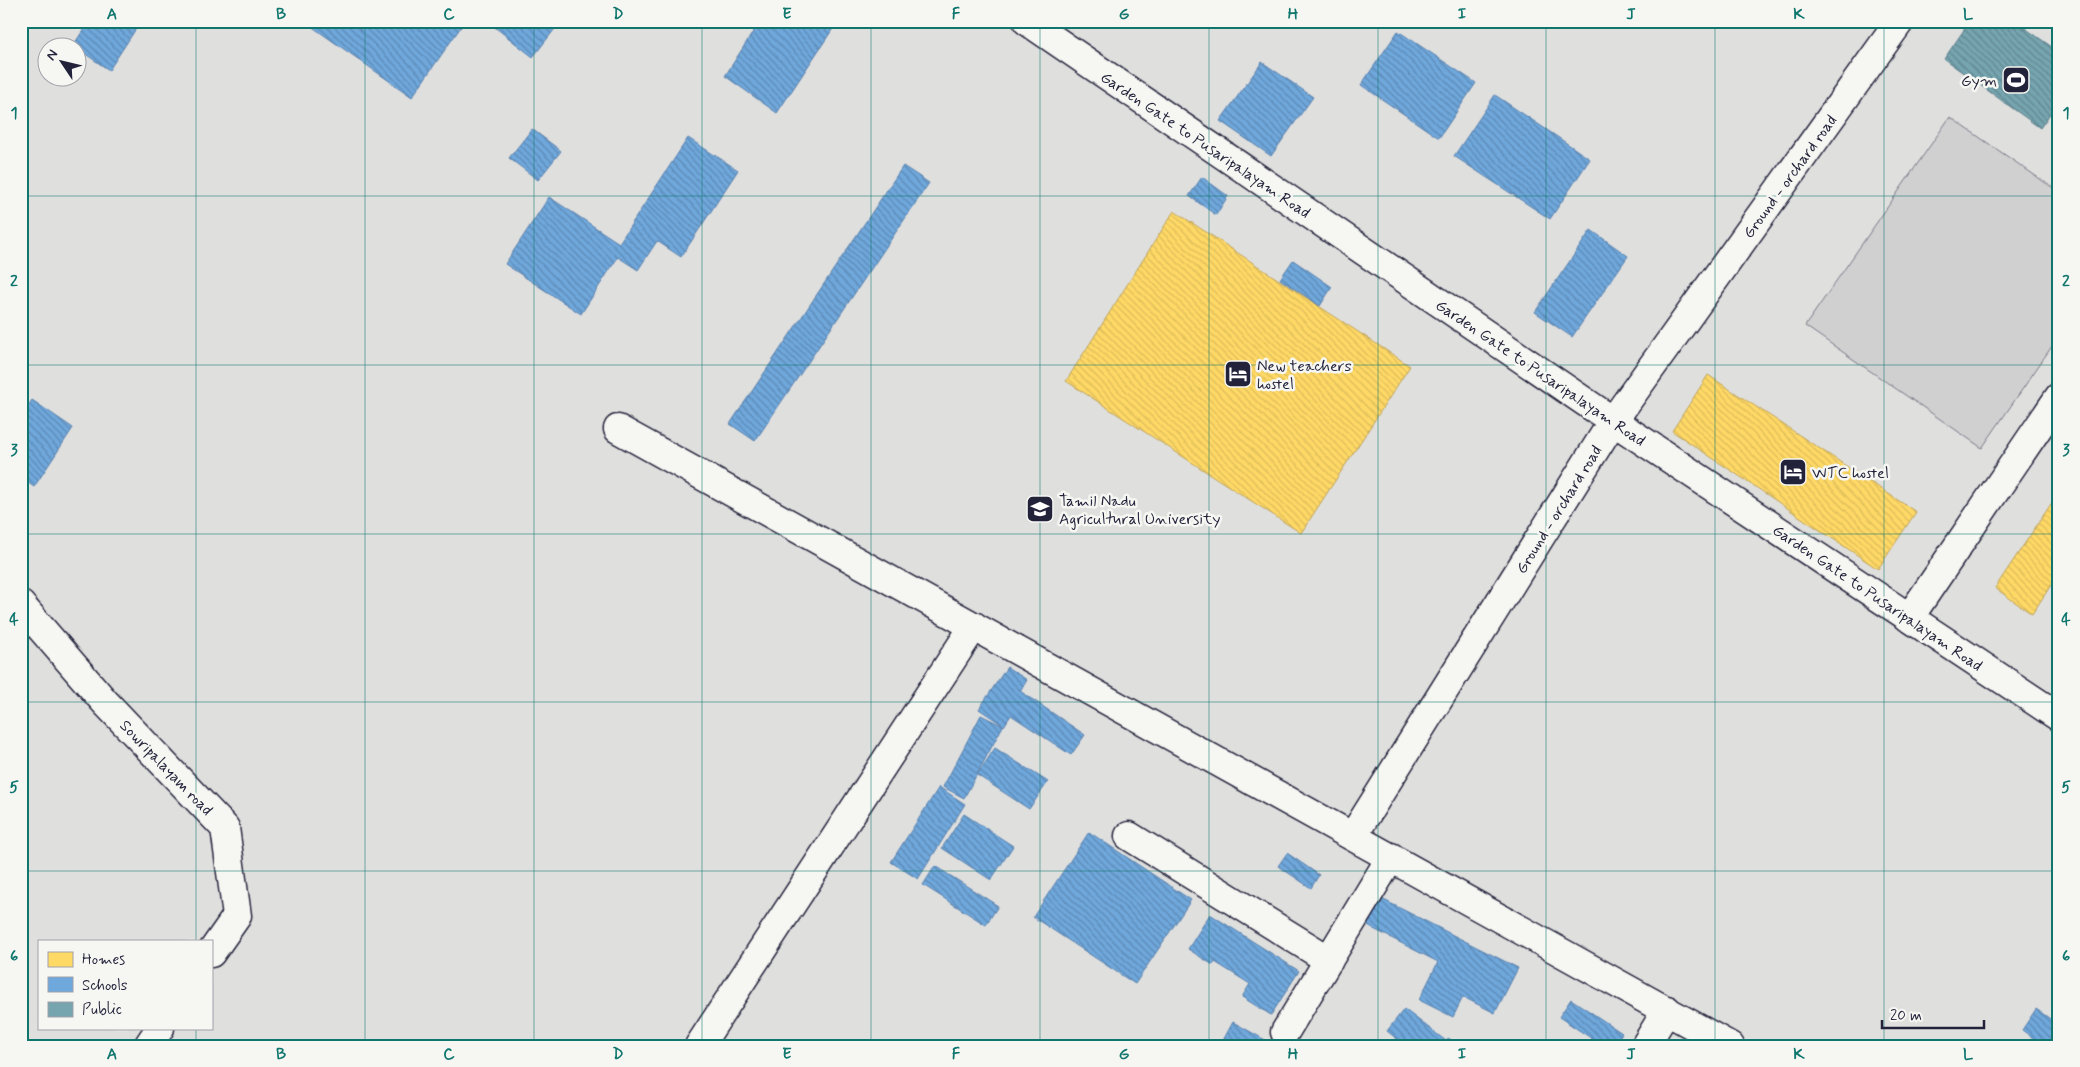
<svg xmlns="http://www.w3.org/2000/svg" width="2080" height="1067" font-family="Mynerve,sans-serif">
	<defs>
		<pattern id="homes-back-hatch" width="6" height="6" patternUnits="userSpaceOnUse" patternTransform="scale(1.25)"><rect width="6" height="6" fill="#ffd966"/><path d="M-1 5l2 2M0 0l6 6M5-1l2 2" fill="none" stroke="#daba59"/></pattern>
		<pattern id="schools-back-hatch" width="6" height="6" patternUnits="userSpaceOnUse" patternTransform="scale(1.25)"><rect width="6" height="6" fill="#6fa8dc"/><path d="M-1 5l2 2M0 0l6 6M5-1l2 2" fill="none" stroke="#5b88b4"/></pattern>
		<pattern id="public-back-hatch" width="6" height="6" patternUnits="userSpaceOnUse" patternTransform="scale(1.25)"><rect width="6" height="6" fill="#76a5af"/><path d="M-1 5l2 2M0 0l6 6M5-1l2 2" fill="none" stroke="#608690"/></pattern>
	</defs>
	<rect width="100%" height="100%" fill="#eeeeeb"/>
	<filter id="ink" filterUnits="userSpaceOnUse"><feTurbulence type="fractalNoise" baseFrequency=".02" numOctaves="2"/><feDisplacementMap in="SourceGraphic" scale="10" xChannelSelector="R" yChannelSelector="G"/><feConvolveMatrix kernelMatrix="1 2 1 2 8 2 1 2 1" color-interpolation-filters="sRGB"/></filter>
	<g filter="url(#ink)">
		<path fill="#dfdfde" fill-rule="evenodd" d="M21 21H2059V1046H21ZM48 48H78V78H48ZM39 941H211V1028H39Z"/>
		<path fill="#d0d0d1" stroke="#797986" d="M1950 117 2059 192V336L1982 448 1805 326Z"/>
		<path fill="url(#homes-back-hatch)" stroke="#bda259" d="M1174 211 1410 366 1301 533 1066 381Z
			M1708 375 1916 512 1878 569 1672 431Z
			M2059 492V573L2032 614 1995 588Z"/>
		<path fill="url(#schools-back-hatch)" stroke="#5880ac" d="M89 21H141L109 70 78 49V48L73 46Z
			M304 21H465L412 97Z
			M487 21H561L533 57Z
			M760 21H838L777 113 725 76Z
			M1398 31 1476 83 1439 138 1361 85Z
			M1262 62 1313 97 1271 156 1220 121Z
			M1495 95 1590 159 1550 219 1454 156Z
			M2059 116V134L2050 128Z
			M532 129 561 151 538 180 509 158Z
			M688 138 738 170 681 257 657 241 638 270 618 257 581 314 505 264 549 197 619 243Z
			M903 166 929 183 755 441 730 424Z
			M1202 177 1228 196 1216 215 1189 196Z
			M1591 230 1628 256 1572 337 1535 312Z
			M1293 260 1332 287 1320 306 1280 279Z
			M32 400 73 428 34 487 21 478V416Z
			M1007 667 1027 680 1020 691 1085 735 1071 755 1011 715 1004 726 979 709Z
			M981 715 1003 726 964 798 943 787Z
			M995 748 1048 782 1029 809 977 775Z
			M939 787 965 804 918 879 891 862Z
			M964 814 1013 846 991 880 942 848Z
			M1089 832 1191 900 1135 984 1033 917Z
			M1287 853 1319 875 1311 888 1278 866Z
			M935 866 998 906 986 925 923 885Z
			M1376 896 1518 968 1495 1013 1463 997 1453 1017 1419 1000 1438 962 1362 923Z
			M1210 914 1299 971 1271 1015 1242 997 1250 984 1215 962 1213 965 1188 949Z
			M1571 999 1622 1033 1613 1046H1603L1559 1017Z
			M1404 1009 1446 1041 1442 1046H1406L1387 1031Z
			M2036 1009 2059 1025V1034L2050 1046H2044L2022 1030Z
			M1233 1022 1267 1041 1264 1046H1220Z
			M1448 1038 1461 1046H1444Z"/>
		<path fill="url(#public-back-hatch)" stroke="#5d7e8c" d="M1970 21H2015L2059 52V101L2040 128 1944 59Z"/>
		<g fill="none" stroke-linecap="round" stroke-linejoin="round">
			<g stroke="#22223b" stroke-width="31">
				<path id="street" d="M1027 21 1613 421 2059 717
					M618 429 1730 1046
					M1909 618 2059 397
					M1129 836 1329 960
					M1353 836 1613 421 1900 21
					M1285 1032 1391 857
					M699 1046 974 626
					M1645 1046 1667 1010"/>
			</g>
			<g stroke="#22223b" stroke-width="31">
				<path id="secondary" d="M21 605 104 701 225 828 237 916 211 953
					M148 1046 160 1028"/>
			</g>
			<use href="#street" stroke="#f6f6f2" stroke-width="28"/>
			<use href="#secondary" stroke="#f6f6f2" stroke-width="28"/>
		</g>
	</g>
	<path fill="none" stroke="#0f766e" stroke-width="1" stroke-opacity="0.55" d="M196 21V941M365 21V1046M534 21V1046M702 21V1046M871 21V1046M1040 21V1046M1209 21V1046M1378 21V1046M1546 21V1046M1715 21V1046M1884 21V1046M21 196H2059M21 365H2059M21 534H2059M21 702H2059M21 871H2059M196 1028V1046"/>
	<defs>
		<g id="stadium-square" transform="scale(1.4375)"><rect x="-9" y="-9" width="18" height="18" rx="4" fill="#22223b" stroke="#f6f6f2"/><path d="M0-5a6.5 5 0 1 0 0 10a6.5 5 0 1 0 0-10ZM-3.5-1.8h7v3.6h-7Z" fill="#fff"/></g>
		<g id="hotel-square" transform="scale(1.4375)"><rect x="-9" y="-9" width="18" height="18" rx="4" fill="#22223b" stroke="#f6f6f2"/><path d="M-6-4.5h1.5V1H6V5H4.5V3h-9V5H-6ZM-4 0a1.8 1.8 0 1 1 3.6 0ZM.5 0V-2.5h3Q6-2.5 6 0Z" fill="#fff"/></g>
		<g id="university-square" transform="scale(1.4375)"><rect x="-9" y="-9" width="18" height="18" rx="4" fill="#22223b" stroke="#f6f6f2"/><path d="M0-5L7-2L0 1L-7-2ZM-4 1L0 2.5L4 1V4Q0 6-4 4Z" fill="#fff"/></g>
	</defs>
	<g fill-rule="evenodd">
		<use href="#stadium-square" x="2016" y="80"/>
		<use href="#hotel-square" x="1238" y="374"/>
		<use href="#hotel-square" x="1793" y="472"/>
		<use href="#university-square" x="1040" y="509"/>
	</g>
	<g text-anchor="middle" stroke-width="5" stroke-linejoin="round" paint-order="stroke">
		<g font-size="16" fill="#22223b" stroke="#f6f6f2" text-anchor="start">
			<text x="1997" y="86" text-anchor="end">Gym</text>
			<text x="1257" y="371">New teachers<tspan x="1257" dy="18">hostel</tspan></text>
			<text x="1812" y="478">WTC hostel</text>
			<text x="1059" y="506">Tamil Nadu<tspan x="1059" dy="18">Agricultural University</tspan></text>
		</g>
		<g font-size="16" fill="#22223b" stroke="#f6f6f2">
			<text transform="translate(1206 144) rotate(34)" y="6">Garden Gate to Pusaripalayam Road</text>
			<text transform="translate(1789 176) rotate(-54)" y="6">Ground - orchard road</text>
			<text transform="translate(1541 372) rotate(34)" y="6">Garden Gate to Pusaripalayam Road</text>
			<text transform="translate(1558 509) rotate(-58)" y="6">Ground - orchard road</text>
			<text transform="translate(1878 597) rotate(34)" y="6">Garden Gate to Pusaripalayam Road</text>
			<text transform="translate(167 767) rotate(46)" y="6">Sowripalayam road</text>
		</g>
	</g>
	<rect width="2080" height="1067" fill="none" stroke="#f6f6f2" stroke-width="55"/>
	<rect x="38" y="940" width="175" height="90" fill="#f6f6f2" stroke="#a1a1a9"/>
	<rect x="48" y="952" width="25" height="15" fill="#ffd966" stroke="#a1a1a9"/>
	<text x="82" y="964" font-size="15" fill="#22223b">Homes</text>
	<rect x="48" y="977" width="25" height="15" fill="#6fa8dc" stroke="#a1a1a9"/>
	<text x="82" y="990" font-size="15" fill="#22223b">Schools</text>
	<rect x="48" y="1002" width="25" height="15" fill="#76a5af" stroke="#a1a1a9"/>
	<text x="82" y="1014" font-size="15" fill="#22223b">Public</text>
	<g transform="translate(62 62) rotate(305)"><circle r="24" fill="#f6f6f2" stroke="#a1a1a9"/>
	<path d="M0-4L9 19L0 12L-9 19Z" fill="#22223b"/>
	<text y="-8" font-size="14" font-weight="bold" text-anchor="middle" fill="#22223b">N</text>
	</g>
	<path d="M1882 1020v8h102v-8" fill="none" stroke="#22223b" stroke-width="2.5"/>
	<text x="1890" y="1020" font-size="15" fill="#22223b" stroke="#f6f6f2" stroke-width="4" paint-order="stroke">20 m</text>
	<rect x="28" y="28" width="2024" height="1012" fill="none" stroke="#0f766e" stroke-width="2"/>
	<g font-size="16" text-anchor="middle" font-weight="bold" fill="#0f766e">
		<text x="112" y="19">A</text>
		<text x="281" y="19">B</text>
		<text x="449" y="19">C</text>
		<text x="618" y="19">D</text>
		<text x="787" y="19">E</text>
		<text x="956" y="19">F</text>
		<text x="1124" y="19">G</text>
		<text x="1293" y="19">H</text>
		<text x="1462" y="19">I</text>
		<text x="1631" y="19">J</text>
		<text x="1799" y="19">K</text>
		<text x="1968" y="19">L</text>
		<text x="14" y="118">1</text>
		<text x="2066" y="118">1</text>
		<text x="14" y="286">2</text>
		<text x="2066" y="286">2</text>
		<text x="14" y="455">3</text>
		<text x="2066" y="455">3</text>
		<text x="14" y="624">4</text>
		<text x="2066" y="624">4</text>
		<text x="14" y="792">5</text>
		<text x="2066" y="792">5</text>
		<text x="14" y="961">6</text>
		<text x="2066" y="961">6</text>
		<text x="112" y="1059">A</text>
		<text x="281" y="1059">B</text>
		<text x="449" y="1059">C</text>
		<text x="618" y="1059">D</text>
		<text x="787" y="1059">E</text>
		<text x="956" y="1059">F</text>
		<text x="1124" y="1059">G</text>
		<text x="1293" y="1059">H</text>
		<text x="1462" y="1059">I</text>
		<text x="1631" y="1059">J</text>
		<text x="1799" y="1059">K</text>
		<text x="1968" y="1059">L</text>
	</g>
</svg>
